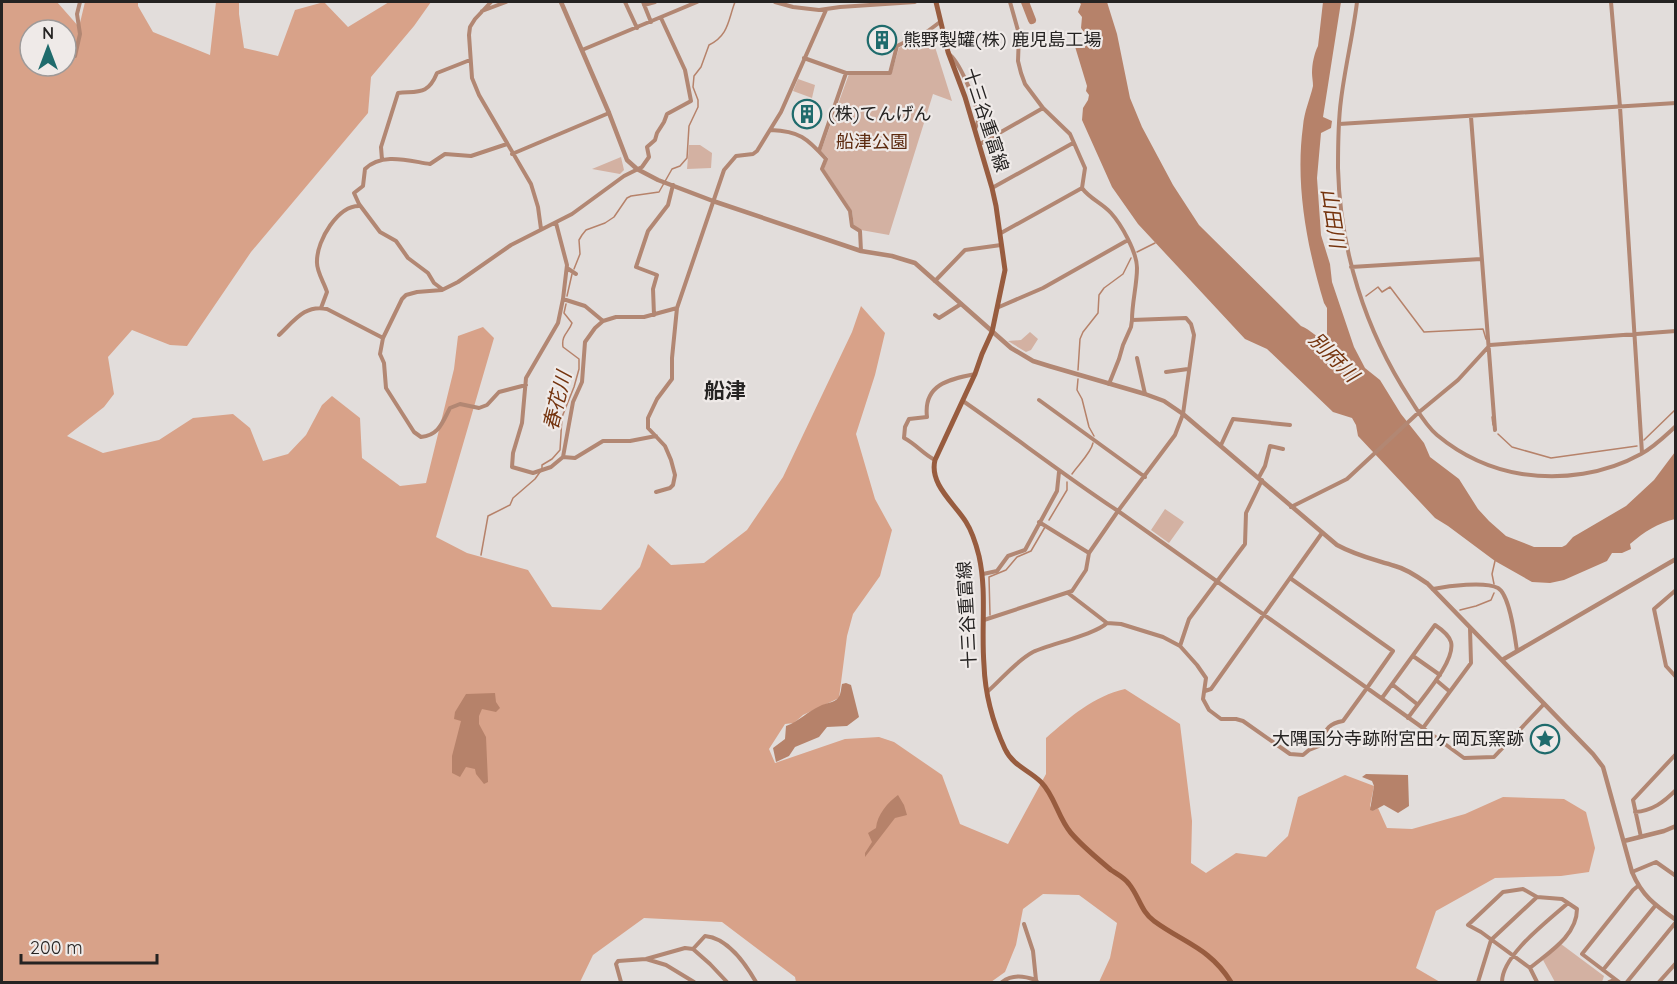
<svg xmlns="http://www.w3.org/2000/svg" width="1677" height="984" font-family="Quicksand,'Noto Sans JP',sans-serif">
	<rect width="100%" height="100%" fill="#e2dddb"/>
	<path fill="#d3b1a2" d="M930 31 952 101 933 94 889 235 861 230 854 226 852 211 824 169 828 158 821 151 849 74 891 75 899 48Z
		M798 79 815 85 812 98 793 91Z
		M689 145H700L712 153 711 168 687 169Z
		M621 157 624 170 620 174 592 169Z
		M1030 332 1038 339 1031 350 1026 352 1008 341 1021 340Z
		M1165 509 1184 522 1169 543 1151 530Z
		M1561 944 1604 976 1602 982H1555L1543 960Z"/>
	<path fill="#d8a289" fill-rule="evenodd" d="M2 2H57L79 27 85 2H138V6L153 32 210 55 216 2H239V14L244 48 278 56 295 10 324 2 348 27 389 2H431L414 26 371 77 368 113 251 252 187 346 170 345 132 330 108 357 114 394 104 407 67 436 103 453 159 440 193 418 233 414 250 428 263 461 288 454 306 435 322 405 332 396 360 418 362 458 400 486 426 483 454 369 458 336 483 327 494 338 436 537 467 553 528 570 552 607 601 610 640 567 648 544 671 565 704 563 747 530 783 477 852 332 861 306 885 333 875 375 856 434 875 499 892 530 880 576 853 614 847 636 839 698 803 715 794 723 785 724 769 749 775 763 845 739 879 737 894 742 942 775 960 824 1008 844 1046 774V738C1070 717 1094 696 1125 689L1180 724 1192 821 1191 863 1206 873 1236 853 1266 857 1288 836 1298 797 1345 775 1374 786 1370 806 1373 811 1378 808 1387 828 1412 829 1465 814 1503 797 1564 799 1586 812 1595 848 1589 872 1561 876 1495 878 1436 911 1416 968 1440 982H1099L1110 958 1117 923 1079 895 1043 894 1023 909 1016 945 1005 972 991 982H796L795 977 722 922 644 918 593 955 580 982H2ZM30 30H66V66H30Z"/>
	<path fill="#b6826a" d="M1079 2H1107L1117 34 1130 98 1142 127 1173 185 1199 225 1301 326C1310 329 1317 339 1327 340V308L1324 303C1307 247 1295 185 1303 126 1304 112 1310 99 1313 86 1313 81 1312 77 1312 73 1312 64 1314 54 1318 46L1323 2H1341L1323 117 1332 121 1331 128 1321 133 1317 178 1321 235 1330 264 1332 282 1354 347 1365 368 1380 380 1401 414 1424 443 1430 457 1459 479 1478 509 1489 521 1506 536 1534 547H1562L1566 545 1573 537 1626 506 1654 480 1675 452V519C1658 523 1644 532 1630 544L1631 549 1622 553H1612L1607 561 1564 580 1550 583 1532 582 1495 561 1448 526 1435 518 1358 436 1356 425 1352 418 1333 412 1267 349 1245 339 1138 224 1112 187 1082 120 1083 108 1088 100 1089 95 1086 91 1087 86 1073 40 1080 46 1085 48 1086 35 1081 28 1082 17 1078 12 1081 4Z
		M846 683 851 685 859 717 847 726 827 727 819 737 795 747 789 756 776 762 773 748 785 739 786 726C798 722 808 711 820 706 825 703 834 703 838 698 841 695 841 688 842 684Z
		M495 693 496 702 500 708 496 712 482 709 479 716V724L486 737 488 782 484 784 476 774 475 769 466 767 460 777 452 773V756L461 721 454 719 455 712 466 694Z
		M1366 774 1408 775 1409 806 1398 813 1384 805 1373 811 1370 810 1374 786 1372 781 1362 777Z
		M898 795 904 805 907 815 895 818 865 857V853L872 842 868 833 876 828C877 815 888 802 898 795Z"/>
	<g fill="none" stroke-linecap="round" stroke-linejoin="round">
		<path stroke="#b6826a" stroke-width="1.5" d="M1028 2 1032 20
			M1137 252 1155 243
			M574 269 580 254 579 240 582 235 586 230 605 223 614 217 627 198 631 196 659 192 672 169 680 166 687 158 689 126 698 107V100L693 87 694 76 701 67 709 45C729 35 728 20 735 2
			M567 296 572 274
			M1366 296 1378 287 1382 292 1390 287 1424 332 1483 329 1486 339
			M1078 370 1080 339 1083 332 1098 313 1099 295 1104 288 1123 274 1131 258
			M1078 379 1077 390 1082 399 1089 427 1094 436
			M1492 417 1493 425
			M1498 434 1512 447 1551 458 1637 446
			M1644 440 1676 409
			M542 468V465L552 459 560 450 562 417 574 387 579 369V359L563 347C561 335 569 332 572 323L564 313 566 304
			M1072 474C1078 465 1091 453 1093 443
			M1049 520 1067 490V482
			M481 555 488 516 510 505 513 498 535 479 540 472
			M1494 584 1492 574 1495 561
			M1460 610 1476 606 1491 600 1494 593
			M990 615 989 577 1006 570 1017 557 1031 551 1045 527"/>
		<path stroke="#b6826a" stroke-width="8" d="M1025 2 1032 20"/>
		<path stroke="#b28773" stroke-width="4" d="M491 2 475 19 470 27 469 35 472 78 479 95 531 184 538 207 541 229
			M625 2 637 28
			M643 2 651 22
			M775 2 793 7 819 10 840 7 915 2
			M1010 2 1019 34 1018 61 1021 73 1025 84 1043 108 1070 134 1085 168 1082 188C1090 199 1102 203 1111 213 1121 224 1137 252 1137 268 1137 285 1132 302 1132 320L1186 318 1191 324 1194 335 1183 414 1175 435 1118 511 1367 688 1393 651 1290 578
			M1357 2C1353 35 1345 67 1341 100 1338 122 1338 145 1338 168 1340 250 1365 330 1410 399 1418 411 1425 425 1437 435 1461 455 1491 469 1522 474 1562 480 1605 474 1641 454 1654 447 1665 436 1676 426
			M1611 2 1620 107 1642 453
			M644 5 655 2
			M482 11 506 2
			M582 50 697 2
			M950 55C960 63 979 107 978 120 978 123 976 126 975 129
			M75 56 80 34 77 14 80 2
			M804 58 846 73H890L897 46 928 31 940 22
			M1471 117 1495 430
			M1339 124 1676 103
			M771 130C799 131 807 138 826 159L822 169 850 211 852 226 860 231 861 251
			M980 144 1043 108
			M819 151 846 73
			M512 154 609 113
			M382 160 381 147 398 93C419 91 428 95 437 73L470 60
			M992 188 1073 143
			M556 223 567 265 563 299 558 323 526 378 522 423 513 453 512 467 533 473 551 467 563 457 573 402 582 382 585 342 595 328 603 321 616 317H644L677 308
			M1001 233 1082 188
			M1351 267 1481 259
			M567 268 576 274
			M935 281 965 250 1001 245
			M442 289 434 283 428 273 408 258 396 241 380 232 359 204 354 193 363 186 365 169C382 152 409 161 430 164L445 154 471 156 507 144
			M563 299 585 306 603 321
			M999 307 1043 288 1128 240
			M321 308 327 292C324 282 316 271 317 261 317 240 338 205 360 206
			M654 315 653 289 657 275 636 267 648 231 668 205 673 185
			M935 315 939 318 961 304
			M279 335C294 321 305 304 327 309L383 338
			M1137 358 1145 394
			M1166 372 1188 369
			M1109 384 1119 359 1123 345 1131 327 1132 320
			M526 385 499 392 487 405 479 408 460 404 450 408C442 423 439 435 421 437L414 432 386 388 384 363 380 354 383 338 402 299 406 295 417 292 442 290 458 282 511 245 572 214 624 176 642 167 649 157 647 147 655 140 657 133 664 122 667 114 691 101 685 70 661 18
			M1039 400 1145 477
			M963 401C1015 437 1065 476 1118 511L1089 553 1086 570 1072 591 984 620
			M1221 445 1233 419 1290 425
			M563 457 575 458 603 441H630L656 436
			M935 460C923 454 916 444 904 438L905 427 909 419 927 417C923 384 950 379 975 374
			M1259 477 1265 466 1270 446 1283 449
			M656 492 670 488 673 485 675 475 671 460 665 446 648 428V418L657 399 672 379V358L677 308 724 170 736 156 753 154 757 151 781 112 826 10
			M1291 507 1347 479 1418 413 1458 380 1490 345 1676 331
			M1039 522 1089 553
			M983 574 997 571 1008 556 1025 550 1057 491 1059 472
			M1433 589C1448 586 1485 581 1498 588 1510 595 1515 638 1517 651
			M1676 590 1654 609 1666 666 1676 677
			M1068 593 1107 623 1121 624 1163 637 1180 646 1197 665 1206 678 1203 699 1209 710 1221 719H1236L1243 721 1290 754 1303 755 1309 750 1319 746C1326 731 1326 724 1343 721L1367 688 1423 728 1471 663 1470 628
			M1180 646 1189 619 1245 544 1246 513 1262 480
			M1413 656 1440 675
			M1436 680 1449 691
			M1393 685 1417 704
			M1205 691 1211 689 1322 533
			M987 692C1002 679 1016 661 1033 652 1051 644 1096 634 1107 623
			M1382 698 1435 625C1441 629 1449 635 1451 642 1456 662 1419 701 1408 718
			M1423 728 1464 758 1494 757 1544 704
			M1635 812C1652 811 1664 802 1676 790
			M1641 837 1633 800 1676 754
			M1632 872 1656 862 1676 876
			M1024 924 1033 951 1036 980
			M693 949 705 936C728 938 745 963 756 982
			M646 959 666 965 694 982
			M1530 968C1548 953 1577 936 1577 909L1562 899 1537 897 1523 889 1503 892 1468 925 1481 932 1530 968 1537 982
			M1603 970 1655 906
			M621 982 616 964 618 961 646 959 685 948 693 949 710 964 727 982
			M1002 982C1013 974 1024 976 1036 980L1037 982
			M1478 982 1491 940 1537 897
			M1502 982C1502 955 1548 921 1568 903
			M1609 982 1614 980
			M1619 982 1582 954 1633 890 1638 886
			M1627 982 1676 922
			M1659 982 1676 963"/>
		<path stroke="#b28773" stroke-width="4.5" d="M561 2 609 113 627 160 637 169 658 180 713 201 861 251 892 256 915 263 1011 348 1033 361 1049 366 1145 394 1164 401 1183 414 1337 545C1357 556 1373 559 1395 566 1407 569 1418 577 1428 584L1593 754 1603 767 1632 872C1642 896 1655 905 1676 920
			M1502 660 1676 559
			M1624 841 1664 831 1676 826"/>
		<path stroke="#985c3f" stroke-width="5" d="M936 2 948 52 965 97 992 188 996 206 1005 270 992 332 982 354 975 374 935 460C929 484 954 503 966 522 973 533 976 544 979 556 987 592 981 628 984 665 985 693 993 723 1005 749 1013 766 1029 770 1041 782 1055 796 1058 818 1071 833 1083 847 1097 858 1111 870 1117 874 1125 878 1129 884 1139 896 1141 912 1154 921 1184 943 1210 948 1231 982"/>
	</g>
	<defs>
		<g id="building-ring" transform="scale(1.5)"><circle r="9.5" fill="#efeae8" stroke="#1f6b6c" stroke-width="1.5"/><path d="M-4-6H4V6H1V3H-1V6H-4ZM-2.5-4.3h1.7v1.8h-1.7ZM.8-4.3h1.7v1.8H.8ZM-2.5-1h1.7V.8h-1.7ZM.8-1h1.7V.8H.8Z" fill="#1f6b6c"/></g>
		<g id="sight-ring" transform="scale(1.5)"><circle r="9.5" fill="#efeae8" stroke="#1f6b6c" stroke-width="1.5"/><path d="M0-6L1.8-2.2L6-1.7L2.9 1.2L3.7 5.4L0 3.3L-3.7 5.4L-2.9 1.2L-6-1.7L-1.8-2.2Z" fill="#1f6b6c"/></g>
	</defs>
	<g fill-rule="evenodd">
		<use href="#building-ring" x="882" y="40"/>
		<use href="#building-ring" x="807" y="114"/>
		<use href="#sight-ring" x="1545" y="739"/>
	</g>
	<g text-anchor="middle" stroke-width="4.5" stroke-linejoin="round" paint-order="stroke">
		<g font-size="18" fill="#252322" stroke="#efeae8" text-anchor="start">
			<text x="903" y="46">熊野製罐(株) 鹿児島工場</text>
			<text x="828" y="120">(株)てんげん</text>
			<text x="1524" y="745" text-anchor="end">大隅国分寺跡附宮田ヶ岡瓦窯跡</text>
		</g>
		<g font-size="18" fill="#252322" stroke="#efeae8">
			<text transform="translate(986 120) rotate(72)" y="6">十三谷重富線</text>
			<text transform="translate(967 615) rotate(-93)" y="6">十三谷重富線</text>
		</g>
		<g font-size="18" fill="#5c2a0f" stroke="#efeae8">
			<text x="872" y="148">船津公園</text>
		</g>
		<g font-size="20" font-style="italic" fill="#74330d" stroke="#efeae8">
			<text transform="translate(1333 218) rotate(81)" y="7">山田川</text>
			<text transform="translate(1334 357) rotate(45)" y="7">別府川</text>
			<text transform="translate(557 401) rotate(-76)" y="7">春花川</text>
		</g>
		<g font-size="21" font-weight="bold" fill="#252322" stroke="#efeae8">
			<text x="725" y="398">船津</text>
		</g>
	</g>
	<rect width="1677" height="984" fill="none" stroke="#252322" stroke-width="6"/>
	<g transform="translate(48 48)"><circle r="28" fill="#efeae8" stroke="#9e9a99" stroke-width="1.5"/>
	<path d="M0-4.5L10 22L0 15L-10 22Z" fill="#1f6b6c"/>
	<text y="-9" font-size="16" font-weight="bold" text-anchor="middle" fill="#252322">N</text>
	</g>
	<path d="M21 954v9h136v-9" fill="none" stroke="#252322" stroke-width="3"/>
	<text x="30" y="954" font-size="18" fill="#252322" stroke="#efeae8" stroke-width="4.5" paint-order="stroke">200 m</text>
</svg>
